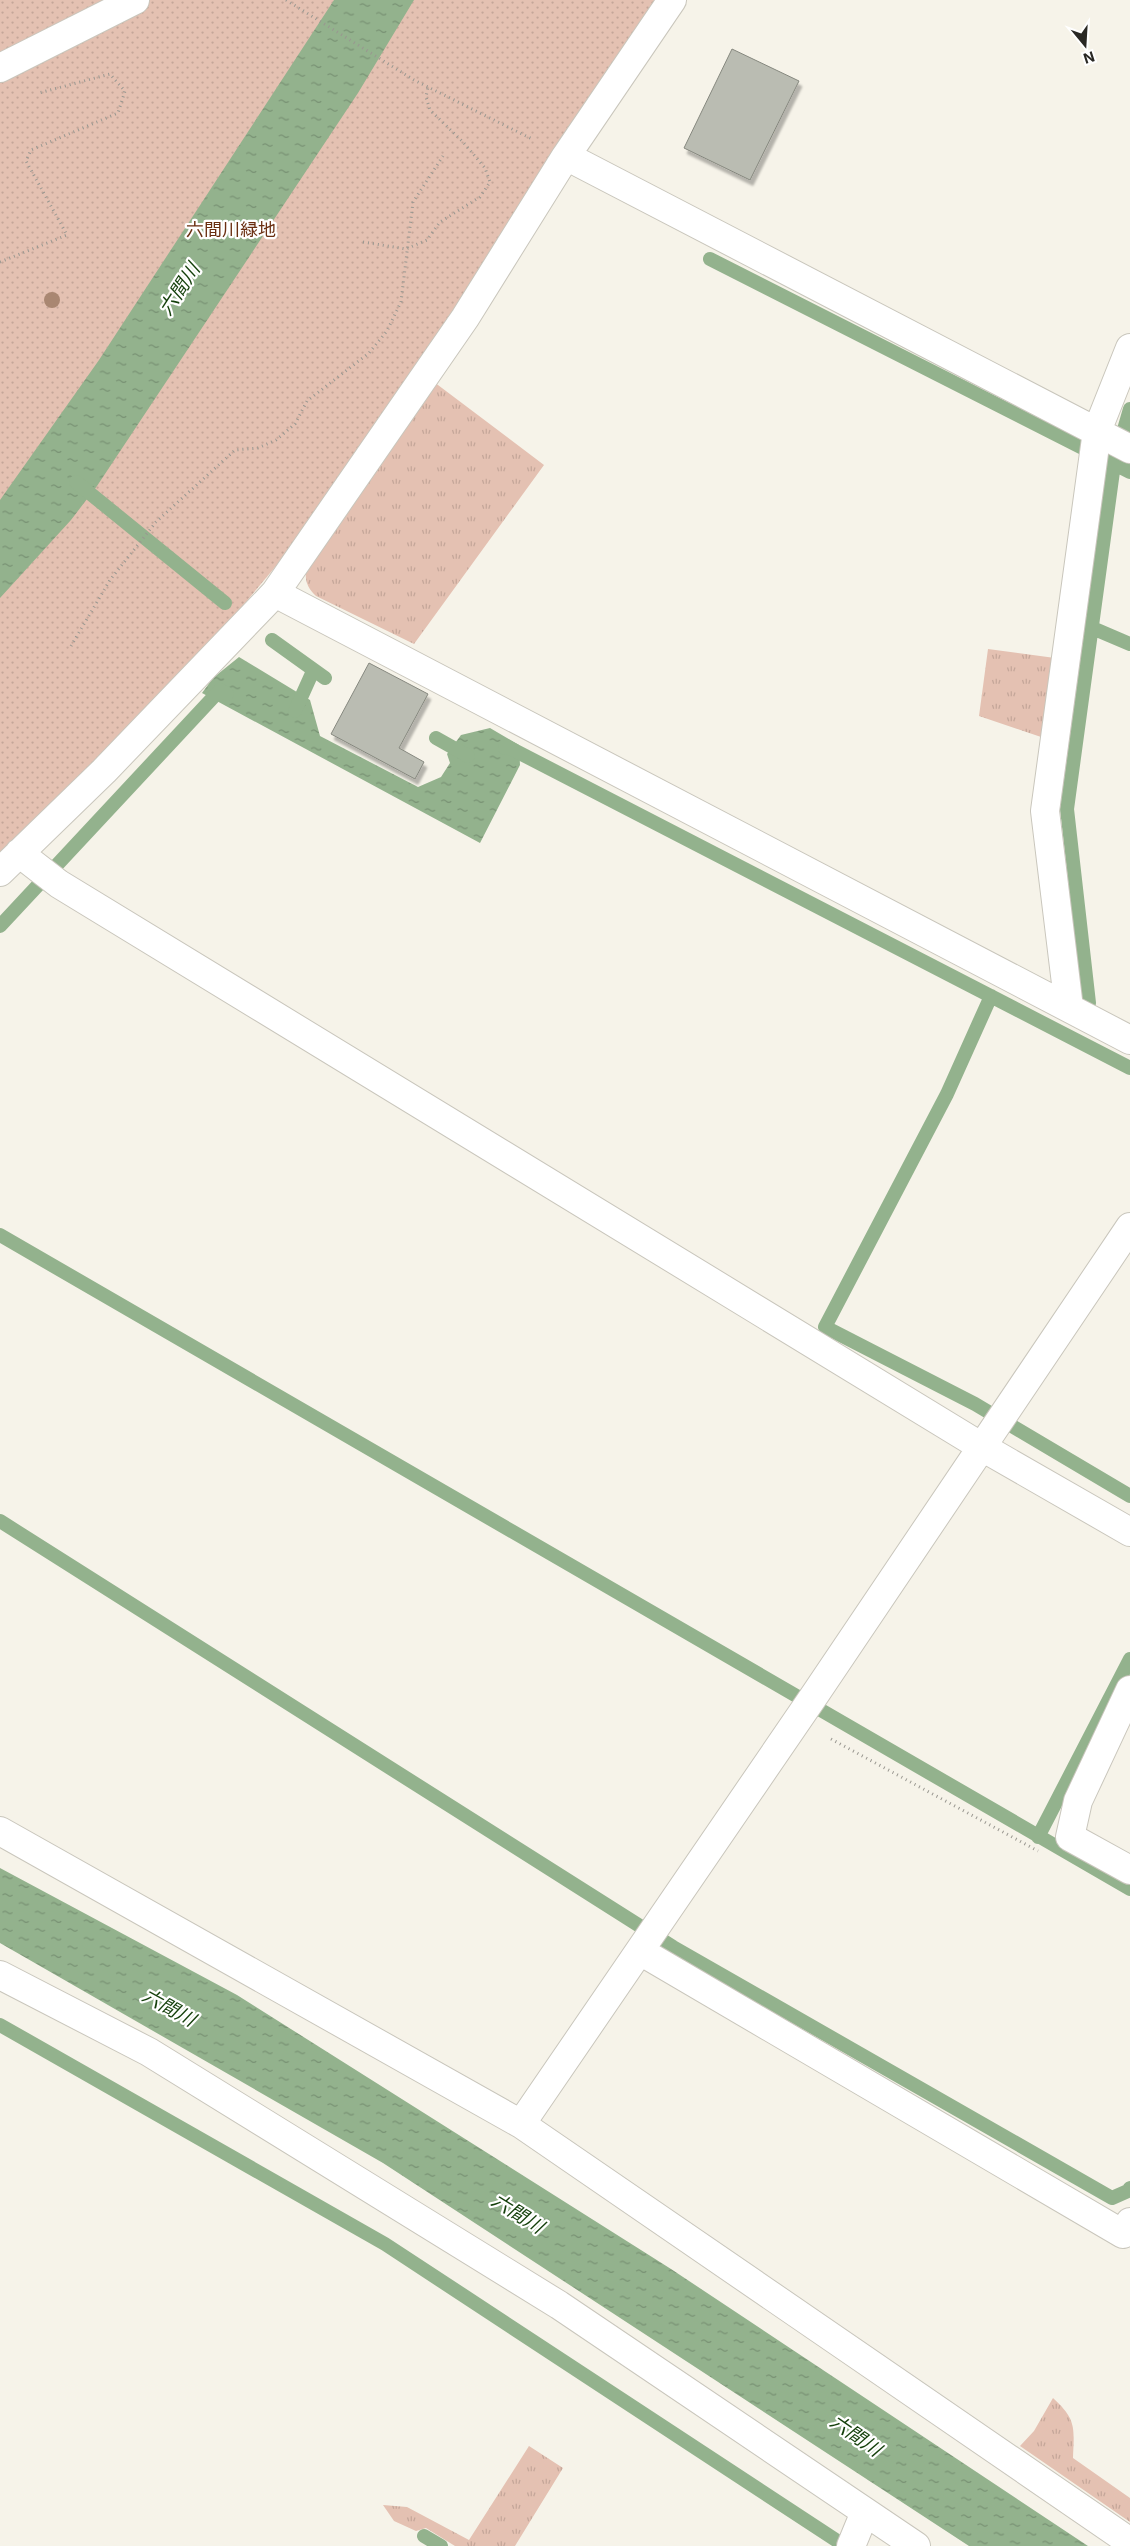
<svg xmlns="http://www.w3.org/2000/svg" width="1130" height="2546" font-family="Inter,'Noto Sans JP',sans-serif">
	<defs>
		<pattern id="grass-tufts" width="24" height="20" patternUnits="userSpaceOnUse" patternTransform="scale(1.25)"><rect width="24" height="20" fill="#e4c1b2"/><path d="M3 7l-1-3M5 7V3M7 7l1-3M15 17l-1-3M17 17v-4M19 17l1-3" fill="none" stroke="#c4a699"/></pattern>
		<pattern id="park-dots" width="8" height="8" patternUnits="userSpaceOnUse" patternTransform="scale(1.25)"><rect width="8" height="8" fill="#e4c1b2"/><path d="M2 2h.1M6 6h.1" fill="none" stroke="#c4a699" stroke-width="1.8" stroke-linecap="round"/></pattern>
		<pattern id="water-ripples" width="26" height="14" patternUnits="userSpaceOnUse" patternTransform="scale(1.25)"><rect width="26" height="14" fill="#93b28d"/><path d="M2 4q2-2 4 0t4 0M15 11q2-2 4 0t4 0" fill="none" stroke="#789173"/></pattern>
		<filter id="shadow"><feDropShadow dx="3" dy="5.5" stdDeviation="1" flood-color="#0004"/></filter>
	</defs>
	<rect width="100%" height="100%" fill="#f6f3e9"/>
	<path fill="url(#grass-tufts)" d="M434 382 544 465 414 644 316 596C306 587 304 578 307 564Z
		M988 649 1055 658 1044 738 979 716Z
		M1053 2398C1077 2420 1074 2428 1073 2458L1130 2498V2522L1020 2446 1034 2431Z
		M529 2446 563 2468 515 2546H455L426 2528 416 2531 394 2521 383 2505 407 2507 469 2540Z"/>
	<path fill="url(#park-dots)" d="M0 0H657L444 325 281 560 225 627 0 857Z"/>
	<path fill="url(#water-ripples)" d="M334 0H414L358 93 97 486 71 520 0 598V500L99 360Z
		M239 657 310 700 320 736 418 787 441 777 450 763 447 754 461 735 490 728 519 745 520 765 480 843 202 693 213 678Z
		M0 1868 237 1995 671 2269 1088 2546H969L383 2163 0 1943Z"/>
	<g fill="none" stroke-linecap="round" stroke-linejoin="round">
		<path stroke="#93b28d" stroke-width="14" d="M710 259 1130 472
			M76 482 225 603
			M1090 627 1130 644
			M272 640 325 678
			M295 711 313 671
			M436 738 468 756
			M505 748 506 746 1130 1068
			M0 926 220 690 227 694
			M991 996 947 1094 825 1327 975 1404 1130 1496
			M1089 1003 1067 809 1114 464 1130 409
			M0 1235 1130 1889
			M0 1521 673 1947 1112 2198 1128 2191 1130 2188
			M1038 1837 1130 1659
			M0 2025 385 2244 845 2546
			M424 2536 441 2546"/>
	</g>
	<path fill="#babcb2" stroke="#86887f" filter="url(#shadow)" d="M732 49 799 81 750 180 684 148Z
		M369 663 428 694 399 748 424 762 415 779 331 734Z"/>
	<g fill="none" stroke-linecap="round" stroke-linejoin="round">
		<g stroke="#c9c6bc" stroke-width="30">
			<path id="street" d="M0 68 135 0
				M566 156 1130 449
				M275 593 1130 1040
				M19 853 59 884 982 1447 1130 1532
				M0 872 104 771 275 593 465 318 566 156 672 0
				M1069 1008 1045 811 1097 431 1130 348
				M1130 1690 1078 1801 1070 1837 1130 1870
				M0 1831 521 2124 1130 2542
				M640 1951 1123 2234 1130 2222
				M0 1975 149 2052 559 2305 916 2546
				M521 2124 816 1693 1130 1227
				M851 2546 865 2512"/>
		</g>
		<path stroke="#999790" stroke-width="3" stroke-dasharray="1 4" stroke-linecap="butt" d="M286 0 414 80 532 139
			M363 242 406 249 427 240 440 222 480 197 490 182 485 168 463 142 430 110 426 97 428 87
			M0 262 67 235 26 161 31 150 118 113 125 91 110 74 39 93
			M71 646 110 580 156 522 235 450 258 448 276 440 295 424 307 401 369 353 387 331 401 302 413 202 443 156
			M831 1739 1038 1851"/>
		<use href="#street" stroke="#fff" stroke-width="28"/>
	</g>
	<circle fill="#a98772" cx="52" cy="300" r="8"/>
	<g text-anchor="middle" stroke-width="4.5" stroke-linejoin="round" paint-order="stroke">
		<g font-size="18" fill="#6a2f11" stroke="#fff">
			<text x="231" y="236">六間川緑地</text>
		</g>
		<g font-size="19" font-style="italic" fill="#133f0a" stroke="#fff">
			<text transform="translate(179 289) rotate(-57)" y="7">六間川</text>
			<text transform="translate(169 2007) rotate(29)" y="7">六間川</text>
			<text transform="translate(518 2213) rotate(32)" y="7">六間川</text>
			<text transform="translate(856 2435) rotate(35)" y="7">六間川</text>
		</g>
	</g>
	<g transform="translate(1085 45) rotate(162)" stroke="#ffffff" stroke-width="4" paint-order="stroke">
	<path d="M0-4L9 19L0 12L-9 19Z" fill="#292824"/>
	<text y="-8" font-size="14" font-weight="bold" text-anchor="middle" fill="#292824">N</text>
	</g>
</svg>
